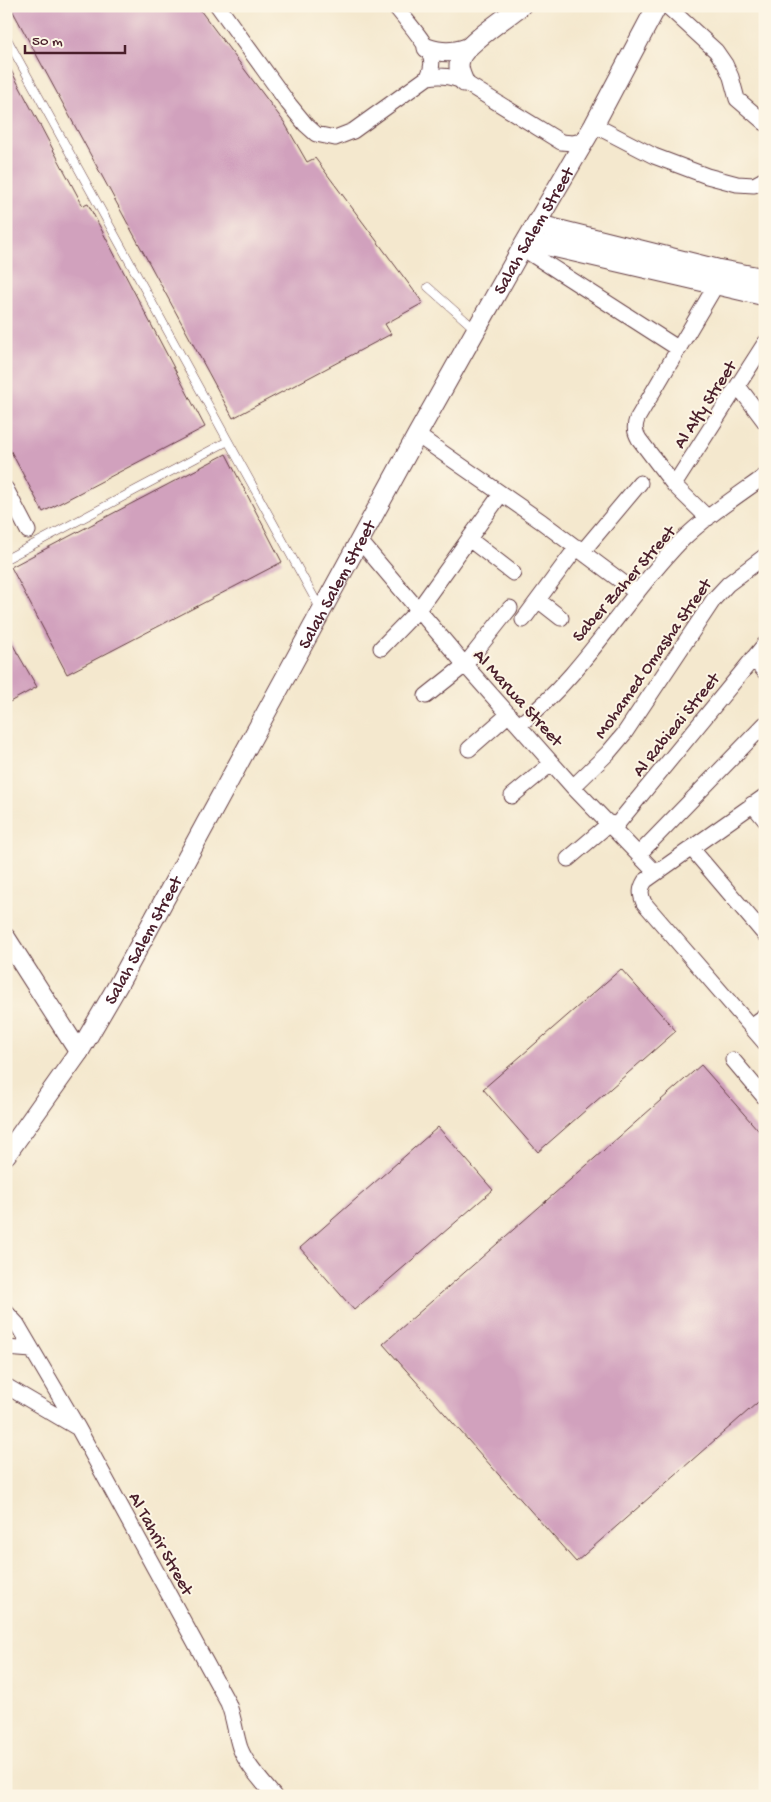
<svg xmlns="http://www.w3.org/2000/svg" width="771" height="1802" font-family="'Gochi Hand',sans-serif">
	<rect width="100%" height="100%" fill="#fcf5e5"/>
	<filter id="ink" filterUnits="userSpaceOnUse"><feTurbulence type="fractalNoise" baseFrequency=".02" numOctaves="2"/><feDisplacementMap in="SourceGraphic" scale="10" xChannelSelector="R" yChannelSelector="G"/><feConvolveMatrix kernelMatrix="1 2 1 2 8 2 1 2 1" color-interpolation-filters="sRGB"/></filter>
	<filter id="wash" filterUnits="userSpaceOnUse"><feTurbulence type="fractalNoise" baseFrequency=".0096" numOctaves="4" result="noise"/><feDisplacementMap in="SourceGraphic" scale="20" xChannelSelector="R" yChannelSelector="G"/><feGaussianBlur stdDeviation="1.12" result="paint"/><feColorMatrix in="noise" values="0 0 0 0 0 0 0 0 0 0 0 0 0 0 0 0 0 1.4 0 .05"/><feComposite in="paint" operator="in"/></filter>
	<g filter="url(#wash)">
		<rect width="100%" height="100%" fill="#f4e8ce"/>
		<g id="blocks">
			<path fill="#d1a1bd" d="M10 6H197L284 122 307 162 315 158 423 303 385 324 391 334 233 418Z
				M6 61 83 206 88 204 205 427 43 512 6 442Z
				M226 454 282 562 67 674 11 567Z
				M6 633 37 687 6 704Z
				M621 969 676 1031 538 1152 483 1089Z
				M701 1065 765 1138V1396L576 1562 383 1344Z
				M438 1127 493 1190 354 1310 300 1248Z"/>
		</g>
	</g>
	<g filter="url(#ink)">
		<use href="#blocks" fill-opacity="0" stroke="#643d43" stroke-width="1"/>
		<g fill="none" stroke-linecap="round" stroke-linejoin="round">
			<g stroke="#643d43" stroke-width="9">
				<path id="service" d="M6 37 321 610
					M428 287 475 329
					M6 559 228 441"/>
			</g>
			<g stroke="#643d43" stroke-width="17">
				<path id="minor" d="M218 6 288 103 306 125 316 134 335 138 353 131 428 77C442 75 451 76 464 82L561 142 573 143 585 140
					M395 6C404 18 428 44 431 58 433 65 431 71 428 77
					M667 6 716 51 725 64 731 77 737 99 765 123
					M594 125 654 156 707 176 737 184 754 185 765 179
					M522 248 679 349
					M738 386 765 422
					M417 435 542 522 637 593
					M674 485 765 343
					M6 489 28 531
					M708 518 674 485 639 439C635 432 634 427 637 419L716 285
					M469 539 513 573
					M360 541 465 665 573 787 656 873
					M583 551 640 483
					M538 600 561 618
					M523 620 577 547
					M381 648 418 610 501 494
					M753 658 765 672
					M426 696 465 665 510 608
					M519 725C583 675 624 600 680 542 705 517 736 497 765 476
					M469 749 509 714
					M573 787 608 753 624 734 714 599 728 584 765 556
					M512 796 552 763
					M765 796 645 881C640 889 640 894 644 903L765 1043
					M752 804 765 820
					M614 828 765 644
					M692 849 765 935
					M639 854 765 724
					M568 859 610 823
					M751 1026 765 1016
					M733 1060 765 1098
					M6 1312 17 1324 78 1428 228 1703C234 1717 235 1733 240 1748 247 1766 262 1781 274 1796
					M6 1348 32 1350
					M6 1386 76 1427"/>
			</g>
			<g stroke="#643d43" stroke-width="21">
				<g id="tertiary">
					<path d="M427 48C442 53 452 53 467 48"/>
					<path d="M464 82C461 74 457 68 460 60 463 46 508 16 521 6"/>
					<path d="M536 224 717 269 765 278"/>
					<path d="M527 241 765 296"/>
					<path d="M6 938 79 1052"/>
					<path id="s1" d="M6 1155 79 1052 118 985 417 435 522 248 594 125 657 6"/>
				</g>
			</g>
			<use href="#service" stroke="#fff" stroke-width="8"/>
			<use href="#minor" stroke="#fff" stroke-width="15"/>
			<use href="#tertiary" stroke="#fff" stroke-width="19"/>
		</g>
	</g>
	<g text-anchor="middle" stroke-width="4" stroke-linejoin="round" paint-order="stroke">
		<g font-size="18" fill="#4a1f2b" stroke="#fcf5e5">
			<text dy="6" stroke="none"><textPath href="#s1" startOffset="1065">Salah Salem Street</textPath></text>
			<text transform="translate(704 404) rotate(-57)" y="6">Al Alfy Street</text>
			<text transform="translate(623 583) rotate(-49)" y="6">Saber Zaher Street</text>
			<text dy="6" stroke="none"><textPath href="#s1" startOffset="660">Salah Salem Street</textPath></text>
			<text transform="translate(652 658) rotate(-55)" y="6">Mohamed Omasha Street</text>
			<text transform="translate(519 697) rotate(48)" y="6">Al Marwa Street</text>
			<text transform="translate(675 724) rotate(-51)" y="6">Al Rabieai Street</text>
			<text dy="6" stroke="none"><textPath href="#s1" startOffset="255">Salah Salem Street</textPath></text>
			<text transform="translate(162 1543) rotate(61)" y="6">Al Tahrir Street</text>
		</g>
	</g>
	<rect width="771" height="1802" fill="none" stroke="#fcf5e5" stroke-width="25"/>
	<path d="M25 45v8h100v-8" fill="none" stroke="#4a1f2b" stroke-width="2.5"/>
	<text x="32" y="45" font-size="15" fill="#4a1f2b" stroke="#fcf5e5" stroke-width="4" paint-order="stroke">50 m</text>
</svg>
